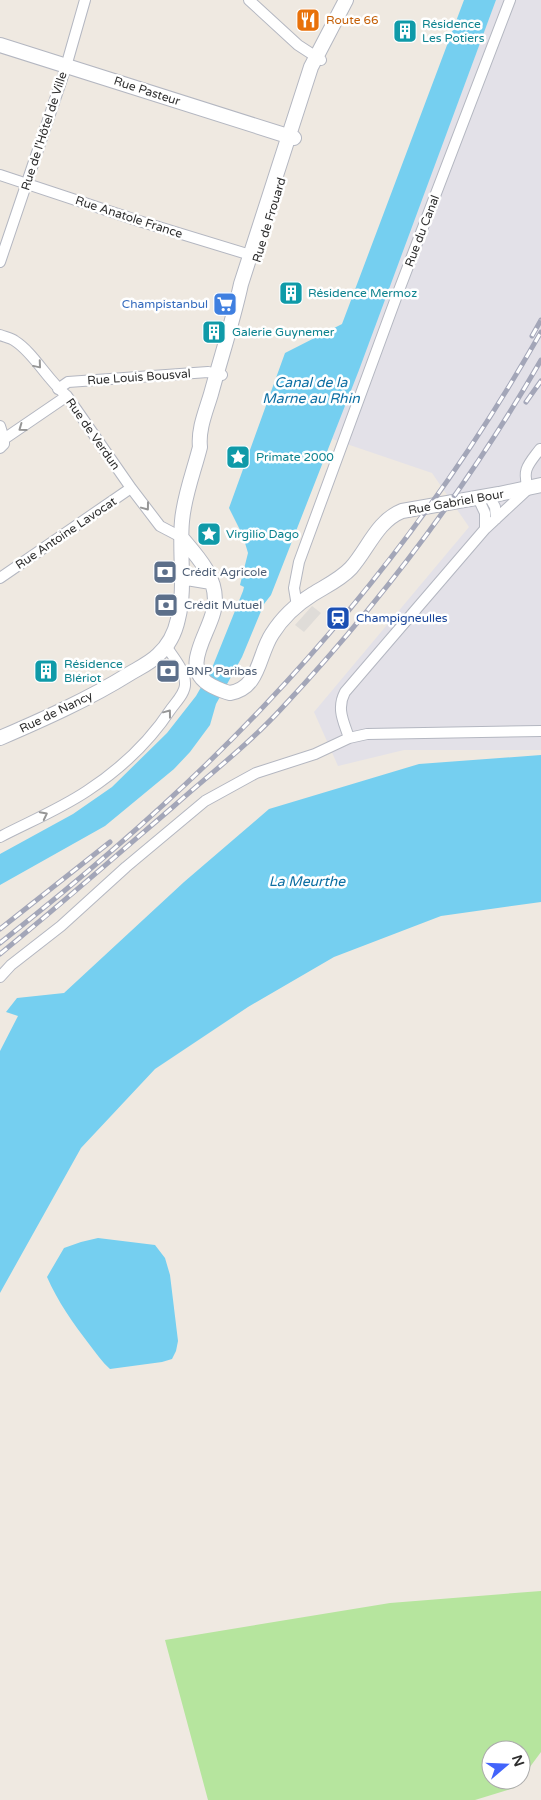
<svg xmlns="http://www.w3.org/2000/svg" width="541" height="1800" font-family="'Varela Round',sans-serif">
	<rect width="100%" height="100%" fill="#efe9e1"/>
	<path fill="#e3e1e8" d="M496 0H541V750H404L338 766 314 712 469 527 432 473 332 439Z"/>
	<path fill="#b6e59e" d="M541 1591V1752L521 1779V1750H491V1780H520L514 1788 475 1800H208L165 1640 390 1603Z"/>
	<path fill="#dfdcd8" d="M312 606 321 613 304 632 295 625Z"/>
	<path fill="#75cff0" d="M464 0H496L359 370 271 595 264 604 242 657 216 704 210 725 190 752 174 769 105 826 0 885V854L73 814 112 787 167 733 196 696 212 668 243 591 244 587 240 585 248 553 243 536 229 508 285 353 342 324Z
		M541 755V902L441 916 334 957 248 1007 155 1069 81 1148 0 1293V1051L18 1016 6 1012 17 998 64 993 184 882 269 809 419 764Z
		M98 1238 155 1245 165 1258 170 1275 178 1341 176 1351 172 1359 162 1362 110 1369C102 1362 96 1353 89 1344 73 1323 58 1302 47 1277L64 1248 81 1242Z"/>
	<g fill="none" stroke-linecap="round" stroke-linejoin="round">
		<g stroke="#b4b7c1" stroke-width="12">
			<path id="street" d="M249 0 298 45 321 60
				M0 175 139 221 257 257
				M0 262 65 70 85 0
				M0 335C5 337 11 338 15 341 34 353 48 381 67 396L131 488 160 526 181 537
				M58 389 68 382 208 372 222 375
				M0 426 4 439
				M0 448 4 444V439L67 396
				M489 496 495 507 496 519
				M478 498 485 513V529
				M0 578 131 488
				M297 606 294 588 299 562 396 298 510 0
				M349 738C344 722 336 709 345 692L485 529 528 489C522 469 528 465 540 449
				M0 837C29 822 60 809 87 791 119 770 150 741 171 709 176 702 186 692 185 683 185 670 173 657 166 646
				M0 977 11 965 61 926 126 867 205 801 256 773 315 754 349 738 367 734 541 731"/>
		</g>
		<g stroke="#b4b7c1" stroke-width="16">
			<path id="secondary" d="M0 45 294 138
				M181 537C196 555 215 574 215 600 216 628 175 667 212 686 218 689 224 692 230 693 260 688 258 655 272 634 282 618 297 604 313 594 326 586 341 579 351 568 368 549 377 521 402 511L499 494 541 485
				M181 577 211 582
				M0 738C44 719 89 699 129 674 139 668 150 663 158 655 168 646 175 633 178 619 186 588 179 553 182 521 184 496 194 471 200 447 198 429 206 411 211 394 221 357 233 321 241 284L311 67 346 0"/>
		</g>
		<use href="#street" stroke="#fff" stroke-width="10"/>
		<use href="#secondary" stroke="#fff" stroke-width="14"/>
		<g stroke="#a3a6b8" stroke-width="5">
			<path id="rail" d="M532 336 541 320
				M526 402 541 381
				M0 929 110 842
				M0 943C91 871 185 790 264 706 370 594 465 466 541 332
				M0 954C59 906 116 856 174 806 210 774 249 744 282 708 381 602 469 485 541 360"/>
		</g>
		<use href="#rail" stroke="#fff" stroke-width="3" stroke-dasharray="9" stroke-linecap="butt"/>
	</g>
	<defs><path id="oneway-chevron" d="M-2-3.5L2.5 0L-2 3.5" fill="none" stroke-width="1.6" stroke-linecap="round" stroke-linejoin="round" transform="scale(1.25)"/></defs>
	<g stroke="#969696">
		<use href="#oneway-chevron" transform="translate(38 365) rotate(50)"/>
		<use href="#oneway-chevron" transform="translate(22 428) rotate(144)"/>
		<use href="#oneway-chevron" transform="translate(146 507) rotate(53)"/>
		<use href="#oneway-chevron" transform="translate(168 713) rotate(-53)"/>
		<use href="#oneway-chevron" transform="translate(44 815) rotate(-27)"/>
	</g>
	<defs>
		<g id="restaurant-square" transform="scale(1.25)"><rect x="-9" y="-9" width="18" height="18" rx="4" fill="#e8710a" stroke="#fff"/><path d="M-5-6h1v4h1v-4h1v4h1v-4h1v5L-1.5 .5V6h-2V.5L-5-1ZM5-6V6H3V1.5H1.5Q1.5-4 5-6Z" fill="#fff"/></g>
		<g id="building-square" transform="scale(1.25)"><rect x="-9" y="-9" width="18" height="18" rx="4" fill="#0f9aa8" stroke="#fff"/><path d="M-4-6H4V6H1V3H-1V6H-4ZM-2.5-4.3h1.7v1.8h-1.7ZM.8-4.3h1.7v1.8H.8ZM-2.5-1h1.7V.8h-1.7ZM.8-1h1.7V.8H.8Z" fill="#fff"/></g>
		<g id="supermarket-square" transform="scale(1.25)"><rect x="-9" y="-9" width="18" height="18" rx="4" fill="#3f7fe0" stroke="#fff"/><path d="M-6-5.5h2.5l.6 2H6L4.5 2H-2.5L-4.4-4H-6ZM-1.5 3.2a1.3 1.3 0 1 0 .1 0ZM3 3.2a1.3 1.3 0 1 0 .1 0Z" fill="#fff"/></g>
		<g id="sight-square" transform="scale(1.25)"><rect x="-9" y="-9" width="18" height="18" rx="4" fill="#0f9aa8" stroke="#fff"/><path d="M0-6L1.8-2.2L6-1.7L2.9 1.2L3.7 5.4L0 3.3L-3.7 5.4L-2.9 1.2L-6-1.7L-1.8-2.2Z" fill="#fff"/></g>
		<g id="bank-square" transform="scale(1.25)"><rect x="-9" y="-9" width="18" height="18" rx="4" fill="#5c6f8a" stroke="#fff"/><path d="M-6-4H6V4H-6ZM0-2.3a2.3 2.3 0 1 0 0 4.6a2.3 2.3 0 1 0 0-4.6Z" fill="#fff"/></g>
		<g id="station-square" transform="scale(1.25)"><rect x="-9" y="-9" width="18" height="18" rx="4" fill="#1a4fb4" stroke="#fff"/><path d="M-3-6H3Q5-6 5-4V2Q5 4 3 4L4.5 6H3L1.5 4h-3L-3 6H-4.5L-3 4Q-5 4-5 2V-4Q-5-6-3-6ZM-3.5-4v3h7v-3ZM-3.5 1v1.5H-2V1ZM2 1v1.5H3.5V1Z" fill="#fff"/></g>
	</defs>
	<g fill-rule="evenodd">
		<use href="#restaurant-square" x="308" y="20"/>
		<use href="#building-square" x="405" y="31"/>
		<use href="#building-square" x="291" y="293"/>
		<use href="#supermarket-square" x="225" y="304"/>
		<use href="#building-square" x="214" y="332"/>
		<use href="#sight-square" x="238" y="457"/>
		<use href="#sight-square" x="209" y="534"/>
		<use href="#bank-square" x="165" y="572"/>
		<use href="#bank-square" x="166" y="605"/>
		<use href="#station-square" x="338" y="618"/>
		<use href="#building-square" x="46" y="671"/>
		<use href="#bank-square" x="168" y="671"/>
	</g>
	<g text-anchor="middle" stroke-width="5" stroke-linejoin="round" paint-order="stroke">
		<g font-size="12" fill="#c56008" stroke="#fff" text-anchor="start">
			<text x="326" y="24">Route 66</text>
		</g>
		<g font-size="12" fill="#0d838f" stroke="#fff" text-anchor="start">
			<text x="422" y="28">Résidence<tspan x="422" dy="14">Les Potiers</tspan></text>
			<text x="308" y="297">Résidence Mermoz</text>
			<text x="232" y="336">Galerie Guynemer</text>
			<text x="256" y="461">Primate 2000</text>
			<text x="226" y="538">Virgilio Dago</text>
			<text x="64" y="668">Résidence<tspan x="64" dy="14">Blériot</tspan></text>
		</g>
		<g font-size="12" fill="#2e2e2e" stroke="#fff">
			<text transform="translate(147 91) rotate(18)" y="4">Rue Pasteur</text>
			<text transform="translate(44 131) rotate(-72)" y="4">Rue de l'Hôtel de Ville</text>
			<text transform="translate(129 217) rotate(18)" y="4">Rue Anatole France</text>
			<text transform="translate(269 220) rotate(-73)" y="4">Rue de Frouard</text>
			<text transform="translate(422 231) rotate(-69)" y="4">Rue du Canal</text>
			<text transform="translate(139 377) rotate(-4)" y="4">Rue Louis Bousval</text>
			<text transform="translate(93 434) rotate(55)" y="4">Rue de Verdun</text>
			<text transform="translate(456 502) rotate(-10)" y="4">Rue Gabriel Bour</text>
			<text transform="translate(66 533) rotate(-34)" y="4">Rue Antoine Lavocat</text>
			<text transform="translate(56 712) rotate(-26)" y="4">Rue de Nancy</text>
		</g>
		<g font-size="12" fill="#366cbe" stroke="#fff" text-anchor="end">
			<text x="208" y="308">Champistanbul</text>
		</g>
		<g font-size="12" fill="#4e5e75" stroke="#fff" text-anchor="start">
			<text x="182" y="576">Crédit Agricole</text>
			<text x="184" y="609">Crédit Mutuel</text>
			<text x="186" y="675">BNP Paribas</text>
		</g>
		<g font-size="12" fill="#164399" stroke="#fff" text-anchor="start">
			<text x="356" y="622">Champigneulles</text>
		</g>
		<g font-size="14" font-style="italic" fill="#0d6fa3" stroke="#fff">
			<text x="311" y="387">Canal de la<tspan x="311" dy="16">Marne au Rhin</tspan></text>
			<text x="307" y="886">La Meurthe</text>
		</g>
	</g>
	<g transform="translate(506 1765) rotate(71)"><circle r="24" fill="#ffffff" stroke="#ababab"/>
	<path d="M0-4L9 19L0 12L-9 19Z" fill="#4264fb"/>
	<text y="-8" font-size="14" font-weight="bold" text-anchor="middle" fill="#2e2e2e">N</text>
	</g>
</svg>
